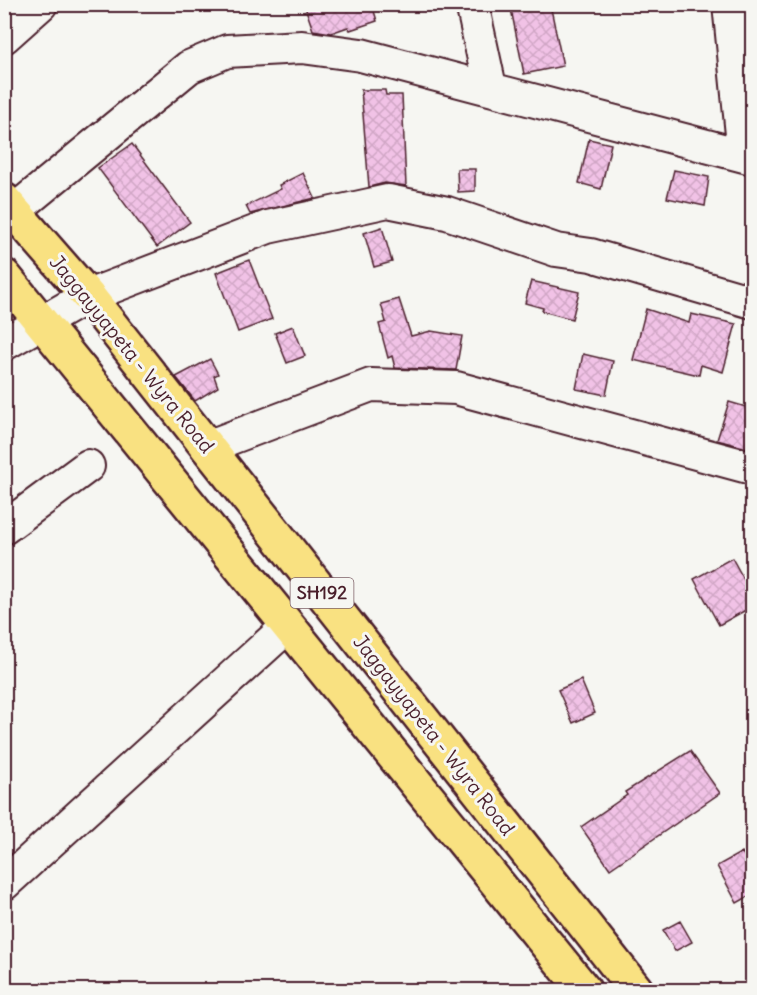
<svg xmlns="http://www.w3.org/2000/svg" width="757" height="995" font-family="Delius,sans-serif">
	<defs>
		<pattern id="building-cross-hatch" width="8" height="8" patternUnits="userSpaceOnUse" patternTransform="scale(1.5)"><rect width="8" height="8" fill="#f1c2e6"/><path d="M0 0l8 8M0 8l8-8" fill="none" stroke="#d0a6c5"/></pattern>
	</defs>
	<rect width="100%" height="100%" fill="#f6f6f2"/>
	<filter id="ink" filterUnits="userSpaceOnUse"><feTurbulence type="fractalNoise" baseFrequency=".0167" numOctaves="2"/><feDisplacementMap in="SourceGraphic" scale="12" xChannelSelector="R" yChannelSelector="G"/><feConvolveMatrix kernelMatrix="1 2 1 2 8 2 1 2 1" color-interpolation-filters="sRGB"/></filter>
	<g filter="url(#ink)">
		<path fill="url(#building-cross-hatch)" stroke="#4a1f2b" stroke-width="1.5" d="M304 4H372L377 21 350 30 348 27 331 33 313 30Z
			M510 4H550L563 66 524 74Z
			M361 90H385L386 95H402L406 186 385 183 369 187Z
			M589 139 611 144 601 189 579 183Z
			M132 144 190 222 157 247 98 168Z
			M457 169H475V191L458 192Z
			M674 170 709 177 705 206 667 198Z
			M303 173 315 198 250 214 246 206 281 189 279 185Z
			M382 227 392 262 374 267 364 233Z
			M249 260 272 319 238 332 216 273Z
			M531 281 579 292 572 319 542 311 543 308 525 303Z
			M399 299 411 336 431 331 462 336 456 370 395 368 392 356 388 358 379 324 386 322 381 304Z
			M646 309 689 323 691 314 736 324 723 372 701 365 699 375 633 360Z
			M293 326 305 356 287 363 275 333Z
			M583 354 613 361 606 395 576 389Z
			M210 359 218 374 214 376 218 387 195 401 176 377Z
			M729 402 753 409V431L747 448 717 440Z
			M732 558 753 596V606L719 625 694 579Z
			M581 680 595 713 573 723 558 690Z
			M690 751 720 793 610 869 581 827 627 795 625 792Z
			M742 852 753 871V894L737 903 717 866Z
			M680 921 692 942 675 951 663 930Z"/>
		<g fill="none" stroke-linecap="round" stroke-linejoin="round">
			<g stroke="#4a1f2b" stroke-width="36">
				<path id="minor" d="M472 4 490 87
					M729 4 744 155
					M4 37 41 4
					M14 211 189 67 227 51 302 47 361 55 752 158
					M4 344 88 296 268 227 388 201 447 213 556 250 591 255 752 302
					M207 447 371 385 456 388 752 468
					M4 528 88 466
					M4 884 288 626"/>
			</g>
			<g stroke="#4a1f2b" stroke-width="38">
				<path id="major" d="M4 200 88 296 636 990
					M4 276 584 990"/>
			</g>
			<use href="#minor" stroke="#f6f6f2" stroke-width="32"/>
			<use href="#major" stroke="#f9e181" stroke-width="33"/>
		</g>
	</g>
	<g text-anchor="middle" stroke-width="6" stroke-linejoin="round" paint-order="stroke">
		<rect fill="#f6f6f2" stroke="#7e6067" stroke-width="1.5" x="290.5" y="578" width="63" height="30" rx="4.5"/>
		<g font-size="18" font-weight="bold" fill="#4a1f2b">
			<text x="322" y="599">SH192</text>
		</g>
		<g font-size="20" fill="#4a1f2b" stroke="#f6f6f2">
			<text transform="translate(132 354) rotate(51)" y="7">Jaggayyapeta - Wyra Road</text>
			<text transform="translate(434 735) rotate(52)" y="7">Jaggayyapeta - Wyra Road</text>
		</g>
	</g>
	<rect width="757" height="995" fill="none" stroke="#f6f6f2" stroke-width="24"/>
	<rect x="12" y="12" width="733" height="971" fill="none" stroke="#4a1f2b" stroke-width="2" filter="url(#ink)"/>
</svg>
